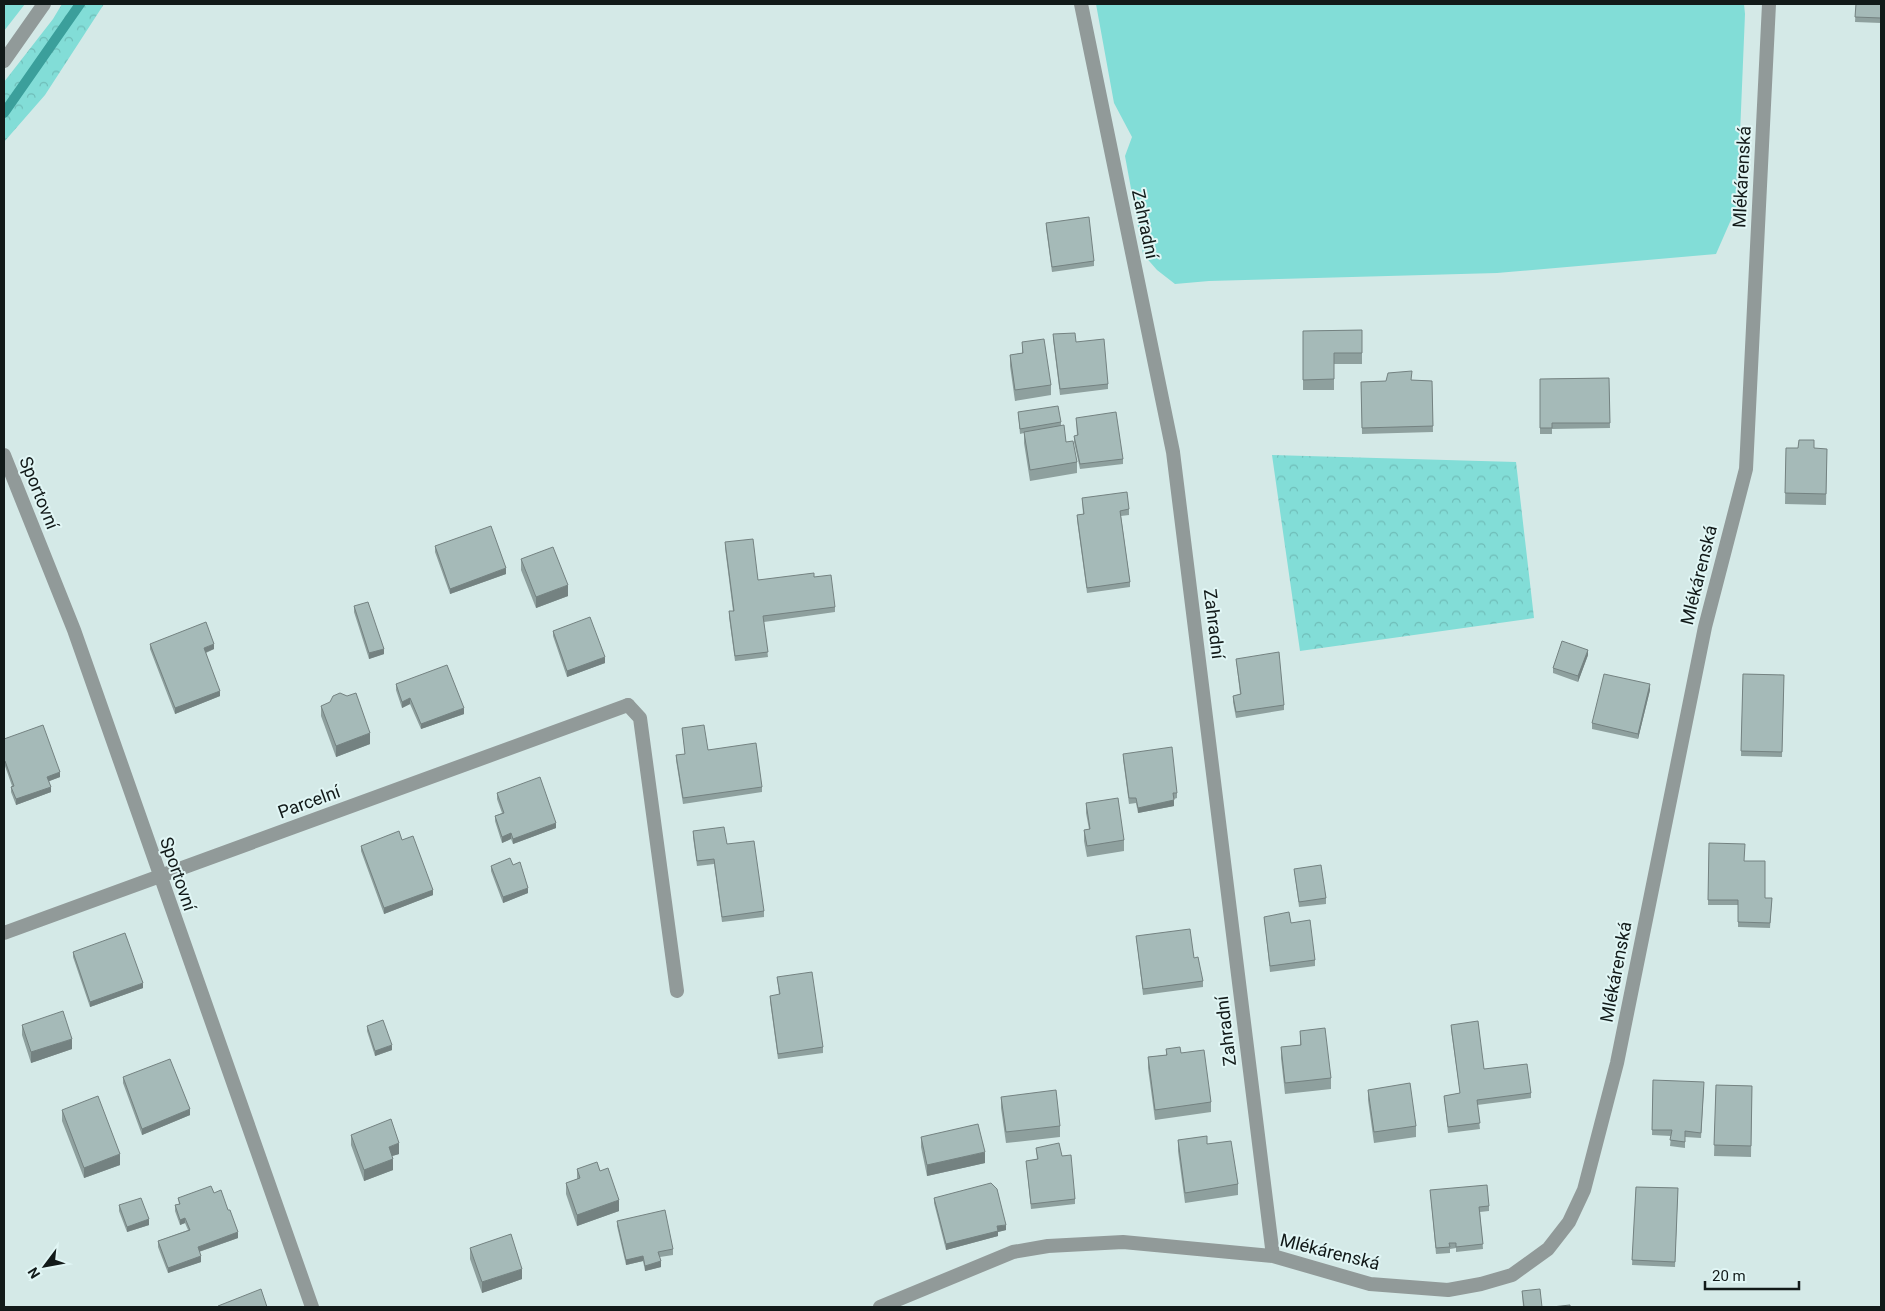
<svg xmlns="http://www.w3.org/2000/svg" width="1885" height="1311" font-family="Roboto,sans-serif">
	<defs>
		<pattern id="forest-crowns" width="20" height="18" patternUnits="userSpaceOnUse" patternTransform="scale(1.25)"><rect width="20" height="18" fill="#82ddd7"/><path d="M2 6a3 3 0 1 1 6 0M12 15a3 3 0 1 1 6 0" fill="none" stroke="#6fbdb8"/></pattern>
	</defs>
	<rect width="100%" height="100%" fill="#d4e9e7"/>
	<path fill="#82ddd7" d="M4 4H25L4 31Z
		M1096 4H1744L1745 14 1737 206 1716 254 1497 273 1209 281 1175 284 1157 270 1143 254 1125 156 1132 137 1114 103Z"/>
	<path fill="url(#forest-crowns)" d="M62 4H104L45 95 4 142V82L53 19Z
		M1272 455 1516 462 1534 618 1300 651Z"/>
	<g fill="none" stroke-linecap="round" stroke-linejoin="round">
		<path stroke="#3b9f9b" stroke-width="10" d="M4 113 80 4"/>
		<path stroke="#919a99" stroke-width="14" d="M628 705 640 718 677 991"/>
		<path stroke="#919a99" stroke-width="14" d="M1081 4 1173 452 1273 1256
			M4 61 44 4
			M4 455 74 630 312 1307
			M4 933 628 705
			M880 1307 1013 1252 1048 1246 1123 1242 1273 1256 1370 1284 1448 1290 1481 1284 1512 1275 1548 1249 1569 1222 1584 1190 1617 1063 1705 627 1746 469 1769 4"/>
	</g>
	<path fill="#8ea09e" d="M1856 4H1881V23L1855 22Z
		M1046 223 1094 261V266L1052 272 1046 228Z
		M1362 330V364H1334V390H1303V331Z
		M1053 334 1076 342 1108 384V389L1060 395 1053 339Z
		M1022 342 1051 385V395L1015 401 1010 366V355L1022 353Z
		M1609 378 1610 428 1552 429V434H1540V379Z
		M1412 380 1432 381 1433 432 1362 434 1361 382Z
		M1018 412 1061 422V426L1066 442 1077 462V473L1030 481 1024 443V433L1020 434Z
		M1076 418 1123 459V464L1080 469 1074 442V436H1077Z
		M1786 448 1827 449 1826 505 1785 504Z
		M1082 498 1129 509V515L1121 516 1130 582V587L1087 593 1077 520V515L1083 514Z
		M725 542 758 580 814 577 835 607V612L764 622 768 657 735 661 729 617V611H733L725 548Z
		M435 546 506 574 450 594 435 552Z
		M521 559 568 596 536 608 521 570Z
		M354 606 384 654 369 659 354 612Z
		M553 631 605 663 567 677 553 636Z
		M150 644 214 649 206 653 220 696 175 714 150 649Z
		M1588 655 1578 682 1553 673V668Z
		M1236 659 1284 705V710L1236 718 1233 702V696L1240 694Z
		M1743 674 1784 675 1782 757 1741 756Z
		M396 684 464 714 421 729 410 704 402 708 396 690Z
		M1650 690 1638 739 1592 729V723Z
		M321 706 370 744 336 757 321 716Z
		M682 728 708 750 762 787V792L683 804 676 760V755L685 754Z
		M4 739 60 777 49 781 51 792 16 805 11 792V787L12 786 5 766 4 767Z
		M1123 754 1177 793V798L1174 799V806L1138 813 1136 803 1129 804 1123 759Z
		M497 793 556 828 513 844 511 839 502 843 495 821V816L502 813 497 799Z
		M1086 803 1124 840V851L1087 857 1084 841V830L1089 829 1086 813Z
		M693 831 764 911V917L722 922 714 864 697 866 693 837Z
		M402 840 433 895 384 914 361 851V846Z
		M1709 843 1744 861 1765 898H1772L1770 928 1738 927V905H1708Z
		M491 866 528 893 503 903 491 871Z
		M1294 869 1326 898V904L1299 907Z
		M1264 917 1291 923 1315 960V966L1270 972Z
		M1136 936 1194 958 1203 981V987L1143 995Z
		M73 952 143 988 90 1007 73 957Z
		M777 977 823 1047V1053L778 1059 770 1001V996L779 995Z
		M22 1025 72 1049 31 1063 22 1035Z
		M1451 1025 1484 1069 1531 1093V1098L1477 1105 1480 1129 1448 1133 1444 1096 1460 1093 1451 1030Z
		M367 1026 392 1050 375 1056 367 1031Z
		M1300 1031 1331 1078V1089L1285 1094 1281 1058V1047L1300 1045Z
		M1166 1049 1211 1102V1112L1155 1120 1148 1068V1057L1166 1055Z
		M123 1077 190 1115 142 1135 123 1083Z
		M1653 1080 1704 1087 1701 1138 1685 1137V1148L1670 1146 1671 1136 1652 1135Z
		M1716 1085 1752 1086 1751 1157 1714 1156Z
		M1368 1090 1416 1126V1137L1374 1143 1368 1100Z
		M1001 1097 1060 1126V1137L1006 1143 1001 1108Z
		M62 1110 120 1165 84 1178 62 1121Z
		M351 1135 399 1154 392 1156 393 1170 364 1181 351 1145Z
		M921 1137 985 1163 927 1176 921 1147Z
		M1178 1140 1207 1144 1238 1184V1195L1185 1203 1178 1151Z
		M1036 1148 1062 1156 1075 1199V1204L1031 1209 1026 1161 1037 1159Z
		M577 1169 600 1171 619 1211 577 1226 566 1194V1183L577 1179Z
		M1636 1187 1678 1188 1675 1267 1632 1265Z
		M1430 1190 1489 1206V1211L1480 1212 1483 1249 1456 1252V1248L1450 1249V1253L1436 1254Z
		M214 1193 238 1238 199 1252 201 1262 168 1273 158 1247V1241L188 1230 185 1223 180 1225 175 1211V1205L179 1204 178 1198Z
		M934 1198 1006 1230 998 1232V1236L946 1250 934 1203Z
		M119 1205 149 1225 127 1232 119 1211Z
		M617 1221 673 1249V1255L660 1257 661 1267 645 1271 643 1261 626 1265 617 1226Z
		M470 1248 522 1279 482 1293 470 1259Z
		M1522 1291 1542 1307H1523Z"/>
	<path fill="#748281" d="M506 568V574L450 594V589Z
		M568 585V596L536 608V597Z
		M214 644V649L204 653V648Z
		M384 649V654L369 659V653Z
		M1588 650V655L1578 682V676Z
		M605 657V663L567 677V671Z
		M1650 684V690L1638 739V734Z
		M220 691V696L175 714V708Z
		M410 698V704L402 708V702Z
		M464 708V714L421 729V724Z
		M370 733V744L336 757V746Z
		M60 772V777L47 782V777Z
		M51 787V792L16 805V799Z
		M1174 800V806L1138 813V808Z
		M556 823V828L513 844V839Z
		M511 833V839L502 843V837Z
		M528 888V893L503 903V897Z
		M433 890V895L384 914V908Z
		M143 983V988L90 1007V1002Z
		M72 1039V1049L31 1063V1052Z
		M392 1045V1050L375 1056V1051Z
		M190 1109V1115L142 1135V1129Z
		M399 1143V1154L389 1157V1147Z
		M985 1152V1163L927 1176V1165Z
		M120 1154V1165L84 1178V1168Z
		M393 1159V1170L364 1181V1170Z
		M619 1200V1211L577 1226V1215Z
		M185 1218V1223L180 1225V1220Z
		M149 1219V1225L127 1232V1227Z
		M1006 1225V1230L998 1232V1236L946 1250V1244L997 1226Z
		M238 1232V1238L198 1252V1247Z
		M201 1256V1262L168 1273V1268Z
		M643 1256V1261L626 1265V1260Z
		M661 1261V1267L645 1271V1266Z
		M522 1269V1279L482 1293V1282Z"/>
	<path fill="#a5bab8" stroke="#748281" d="M1856 4H1881V18L1855 17Z
		M1089 217 1094 261 1052 267 1046 223Z
		M1362 330V353H1334V379L1303 380V331Z
		M1075 333 1076 342 1104 339 1108 384 1060 389 1053 334Z
		M1044 339 1051 385 1015 390 1010 355 1023 353 1022 342Z
		M1412 371 1411 380 1432 381 1433 426 1362 428 1361 382 1386 381 1388 373Z
		M1609 378 1610 423H1552V428H1540V379Z
		M1058 406 1061 422 1020 429 1018 412Z
		M1116 412 1123 459 1080 464 1074 436 1078 435 1076 418Z
		M1064 425 1066 442 1073 441 1077 462 1030 470 1024 432Z
		M1799 440H1814V448L1827 449 1826 494 1785 493 1786 448H1798Z
		M1127 492 1129 509 1120 511 1130 582 1087 588 1077 515 1084 514 1082 498Z
		M491 526 506 568 450 589 435 546Z
		M753 539 758 580 814 573V577L831 575 835 607 763 616 768 652 735 656 729 611H734L725 542Z
		M553 547 568 585 536 597 521 559Z
		M368 602 384 649 369 653 354 606Z
		M590 617 605 657 567 671 553 631Z
		M206 622 214 644 204 648 220 691 175 708 150 644Z
		M1562 641 1588 650 1578 676 1553 668Z
		M1279 652 1284 705 1236 712 1233 696 1241 694 1236 659Z
		M447 665 464 708 421 724 410 698 402 702 396 684Z
		M1604 674 1650 684 1638 734 1592 723Z
		M1743 674 1784 675 1782 752 1741 751Z
		M340 693 347 696 356 693 370 733 336 746 321 706 330 702 333 696Z
		M43 725 60 772 47 777 51 787 16 799 11 787 14 786 5 761 4 762V739Z
		M704 725 708 750 756 743 762 787 683 798 676 755 685 754 682 728Z
		M1172 747 1177 793H1173L1174 800 1138 808 1136 798H1129L1123 754Z
		M540 777 556 823 513 839 511 833 502 837 495 816 504 813 497 793Z
		M1118 798 1124 840 1087 846 1084 830 1090 829 1086 803Z
		M724 827 727 844 754 841 764 911 722 917 714 859 697 861 693 831Z
		M399 831 402 840 413 836 433 890 384 908 361 846Z
		M1709 843 1745 844 1744 861H1765V898H1772L1770 923 1738 922V900H1708Z
		M510 858 513 865 520 862 528 888 503 897 491 866Z
		M1321 865 1326 898 1299 902 1294 869Z
		M1289 912 1291 923 1310 920 1315 960 1270 966 1264 917Z
		M1190 929 1194 958 1198 957 1203 981 1143 989 1136 936Z
		M125 933 143 983 90 1002 73 952Z
		M812 972 823 1047 778 1054 770 996 780 994 777 977Z
		M63 1011 72 1039 31 1052 22 1025Z
		M383 1020 392 1045 375 1051 367 1026Z
		M1478 1021 1484 1069 1527 1064 1531 1093 1477 1100 1480 1123 1448 1127 1444 1096 1460 1093 1451 1025Z
		M1325 1028 1331 1078 1285 1083 1281 1047 1301 1045 1300 1031Z
		M1180 1047 1181 1053 1204 1050 1211 1102 1155 1110 1148 1057 1167 1055 1166 1049Z
		M170 1059 190 1109 142 1129 123 1077Z
		M1653 1080 1704 1082 1701 1133 1685 1131V1142L1670 1140 1672 1130H1652Z
		M1410 1083 1416 1126 1374 1132 1368 1090Z
		M1716 1085 1752 1086 1751 1146 1714 1145Z
		M1056 1090 1060 1126 1006 1132 1001 1097Z
		M98 1096 120 1154 84 1168 62 1110Z
		M391 1119 399 1143 389 1147 393 1159 364 1170 351 1135Z
		M978 1124 985 1152 927 1165 921 1137Z
		M1207 1136V1144L1231 1141 1238 1184 1185 1193 1178 1140Z
		M1059 1143 1062 1156 1071 1155 1075 1199 1031 1204 1026 1161 1038 1159 1036 1148Z
		M597 1162 600 1171 608 1168 619 1200 577 1215 566 1183 580 1178 577 1169Z
		M991 1183 997 1189 1006 1225 997 1226 998 1231 946 1244 934 1198Z
		M1487 1185 1489 1206 1479 1207 1483 1244 1456 1247V1243H1449L1450 1247 1436 1248 1430 1190Z
		M211 1186 214 1193 221 1190 228 1210H230L238 1232 198 1247 201 1256 168 1268 158 1241 190 1230 185 1218 180 1220 175 1205 180 1204 178 1198Z
		M1636 1187 1678 1188 1675 1262 1632 1260Z
		M141 1198 149 1219 127 1227 119 1205Z
		M665 1210 673 1249 658 1252 661 1261 645 1266 643 1256 626 1260 617 1221Z
		M511 1234 522 1269 482 1282 470 1248Z
		M261 1289 267 1307H218V1306Z
		M1540 1289 1542 1307H1524L1522 1291Z
		M1570 1305V1307H1552Z"/>
	<g text-anchor="middle" stroke-width="4" stroke-linejoin="round" paint-order="stroke">
		<g font-size="18" fill="#121a19" stroke="#e1f6f5">
			<text transform="translate(1742 177) rotate(-87)" y="6">Mlékárenská</text>
			<text transform="translate(1145 224) rotate(78)" y="6">Zahradní</text>
			<text transform="translate(39 493) rotate(68)" y="6">Sportovní</text>
			<text transform="translate(1699 575) rotate(-76)" y="6">Mlékárenská</text>
			<text transform="translate(1214 624) rotate(83)" y="6">Zahradní</text>
			<text transform="translate(309 802) rotate(-20)" y="6">Parcelní</text>
			<text transform="translate(178 874) rotate(71)" y="6">Sportovní</text>
			<text transform="translate(1616 972) rotate(-79)" y="6">Mlékárenská</text>
			<text transform="translate(1226 1031) rotate(-97)" y="6">Zahradní</text>
			<text transform="translate(1330 1252) rotate(14)" y="6">Mlékárenská</text>
		</g>
	</g>
	<rect width="1885" height="1311" fill="none" stroke="#121a19" stroke-width="10"/>
	<g transform="translate(45 1266) rotate(238)" stroke="#e1f6f5" stroke-width="4" paint-order="stroke">
	<path d="M0-4L9 19L0 12L-9 19Z" fill="#121a19"/>
	<text y="-8" font-size="14" font-weight="bold" text-anchor="middle" fill="#121a19">N</text>
	</g>
	<path d="M1705 1281v8h94v-8" fill="none" stroke="#121a19" stroke-width="2.5"/>
	<text x="1712" y="1281" font-size="15" fill="#121a19" stroke="#e1f6f5" stroke-width="4" paint-order="stroke">20 m</text>
</svg>
